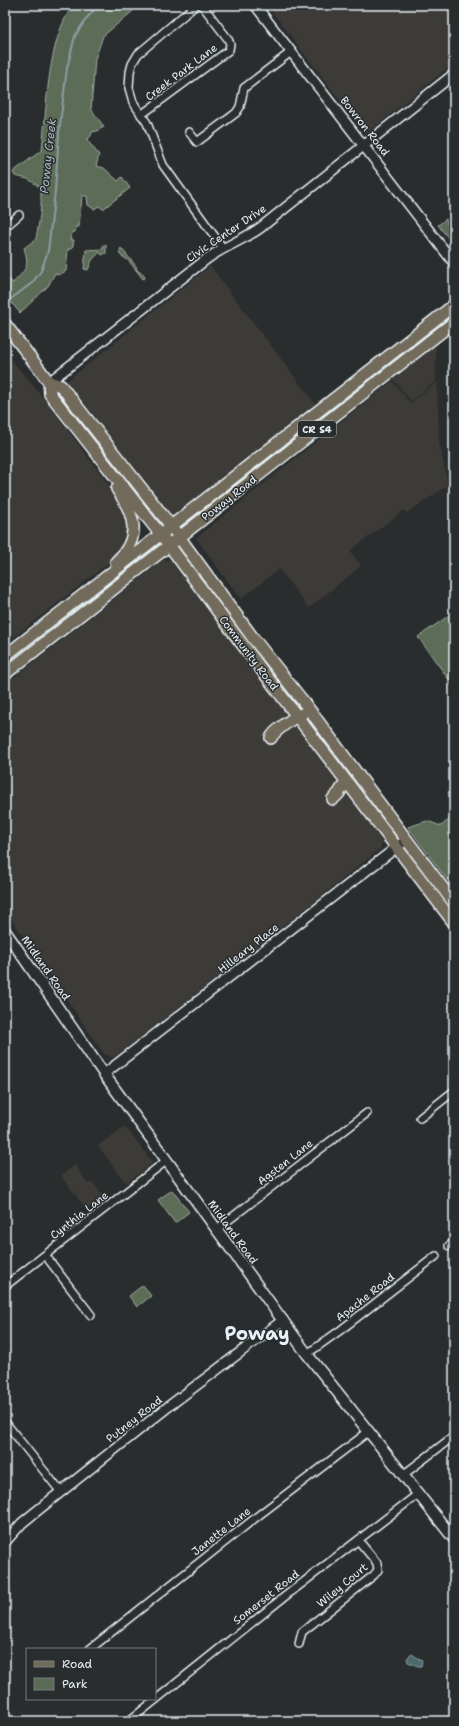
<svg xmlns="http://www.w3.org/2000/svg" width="459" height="1726" font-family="'Shantell Sans',sans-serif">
	<rect width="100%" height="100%" fill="#2a2d2e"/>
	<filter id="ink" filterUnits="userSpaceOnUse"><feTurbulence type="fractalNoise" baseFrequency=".025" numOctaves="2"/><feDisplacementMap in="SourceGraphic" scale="8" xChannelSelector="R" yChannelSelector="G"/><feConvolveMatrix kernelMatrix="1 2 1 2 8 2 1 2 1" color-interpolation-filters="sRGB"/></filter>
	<g filter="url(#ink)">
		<path fill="#3d3b38" d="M267 5H454V63L366 134Z
			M210 266 317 406 173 519 67 381Z
			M433 347 436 348V381L411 401 393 379Z
			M5 350 10 358 49 405 122 503 129 522 127 540 115 558 5 644Z
			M392 381 410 403 437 382 439 442 448 485 407 513 404 510 350 551 361 566 309 608 279 569 241 599 196 538Z
			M163 560H171L195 590 381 837 382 843 380 849 314 902 116 1056 112 1057 104 1054 5 910V685Z
			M125 1126 153 1163 126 1183 98 1146Z
			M75 1165 88 1184 92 1182 104 1197 87 1210 61 1176Z"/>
		<path fill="#5b6c56" stroke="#a2aea7" d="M73 5H140L103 36 95 59 91 109 104 127 97 131 92 132 91 136 87 140 99 155 96 166 104 168 118 181 122 177 130 188 103 209 99 206 94 209 88 205 87 196H82L79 227 76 226 75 232H72L70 240H74L72 249H68L66 271 59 275 55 273 48 286 20 313 5 295V276L13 283C26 269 30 267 24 248L36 239C39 221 43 206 40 187L28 179 15 176 13 172 42 150C47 106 47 41 73 5Z
			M446 219 453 244 438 225Z
			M103 245H106V253L102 255 100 252 92 260 88 270 84 269 86 250 103 249Z
			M121 248 136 266 137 270 144 275 145 278 143 279 129 261 119 254Z
			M454 612V693L450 681 418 637Z
			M454 816V889L408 827 427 821 441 826Z
			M172 1190 189 1212 175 1223 158 1200Z
			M143 1285 151 1296 137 1307 129 1296Z"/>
		<path fill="#4b686d" stroke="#8a9fa5" d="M412 1654 422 1661 421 1666H418L408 1662 407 1658Z"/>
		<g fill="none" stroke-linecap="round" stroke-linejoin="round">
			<path stroke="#8a9fa5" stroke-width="2" d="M8 301 32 283 41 271 48 251 55 191 59 133 67 68 75 36 86 19 98 5"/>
			<g stroke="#e8f1f8" stroke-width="10">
				<path id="minor" d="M196 5 138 54 132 64 130 72 129 88 133 102 147 123 163 165 223 248
					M141 115 229 50 230 44 228 39 202 5
					M189 132 197 142 236 113 240 107 244 88 291 52
					M5 227 19 215
					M420 1118 454 1091
					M217 1229 367 1113
					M449 1246 454 1242
					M45 1255 91 1315
					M5 1286 166 1161
					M307 1354 342 1329 436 1256
					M5 1422 60 1491
					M403 1475 454 1436
					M299 1644 302 1632 374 1575 378 1570 377 1563 358 1540
					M90 1649 259 1515 368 1432
					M129 1721 279 1601 418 1494"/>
			</g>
			<g stroke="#e8f1f8" stroke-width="12">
				<path id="tertiary" d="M255 5 454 263
					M49 382 208 258C225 246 243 240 260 228L454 74
					M104 1074 406 840
					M5 1542 22 1523 33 1514 169 1406 283 1320"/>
			</g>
			<g stroke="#e8f1f8" stroke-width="13">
				<path id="secondary" d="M5 931 104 1074 307 1354 454 1539"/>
			</g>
			<g stroke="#e8f1f8" stroke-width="14">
				<path id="primary" d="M5 324 49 382 50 394 169 545 233 632 454 923
					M49 382 61 386 171 526 253 638 302 700 454 903
					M116 562C142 538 135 515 117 489
					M5 656 454 305
					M5 674 454 322
					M271 738C274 731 294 717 302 714
					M333 799 339 793 346 781"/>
			</g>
			<use href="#minor" stroke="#2a2d2e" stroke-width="7"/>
			<use href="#tertiary" stroke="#2a2d2e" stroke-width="9"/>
			<use href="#secondary" stroke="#2a2d2e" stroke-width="10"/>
			<use href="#primary" stroke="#726b5a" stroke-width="11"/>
		</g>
	</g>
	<g text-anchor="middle" stroke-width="3" stroke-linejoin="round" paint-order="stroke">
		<rect fill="#2a2d2e" stroke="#afb6bb" stroke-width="1" x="298" y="421" width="38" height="16" rx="3"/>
		<g font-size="10" font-weight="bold" fill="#e8f1f8">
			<text x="317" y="433">CR S4</text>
		</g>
		<g font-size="11" fill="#e8f1f8" stroke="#2a2d2e">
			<text transform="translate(181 72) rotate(-37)" y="4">Creek Park Lane</text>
			<text transform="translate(365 126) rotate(52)" y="4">Bowron Road</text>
			<text transform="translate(226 233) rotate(-34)" y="4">Civic Center Drive</text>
			<text transform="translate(229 498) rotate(-38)" y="4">Poway Road</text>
			<text transform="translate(249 653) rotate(53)" y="4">Community Road</text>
			<text transform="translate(248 948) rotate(-38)" y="4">Hilleary Place</text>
			<text transform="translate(46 968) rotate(55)" y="4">Midland Road</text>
			<text transform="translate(285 1162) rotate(-38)" y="4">Agsten Lane</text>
			<text transform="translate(79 1215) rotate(-38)" y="4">Cynthia Lane</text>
			<text transform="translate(233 1232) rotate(54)" y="4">Midland Road</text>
			<text transform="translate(365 1297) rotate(-38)" y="4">Apache Road</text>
			<text transform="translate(134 1419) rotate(-38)" y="4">Putney Road</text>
			<text transform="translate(221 1531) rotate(-38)" y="4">Janette Lane</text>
			<text transform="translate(342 1585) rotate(-40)" y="4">Wiley Court</text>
			<text transform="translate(266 1597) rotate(-38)" y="4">Somerset Road</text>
		</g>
		<g font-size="12" font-style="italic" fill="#a9bac0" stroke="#2a2d2e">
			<text transform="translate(48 156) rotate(-84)" y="4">Poway Creek</text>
		</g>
		<g font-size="19" font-weight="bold" fill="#e8f1f8" stroke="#2a2d2e">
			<text x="257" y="1340">Poway</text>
		</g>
	</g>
	<rect width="459" height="1726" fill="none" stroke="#2a2d2e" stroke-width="20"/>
	<rect x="10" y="10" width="439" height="1706" fill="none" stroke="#e8f1f8" stroke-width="1.5" filter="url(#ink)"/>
	<rect x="26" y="1648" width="130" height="52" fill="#2a2d2e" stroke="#767b7f"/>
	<rect x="34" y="1661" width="20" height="6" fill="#726b5a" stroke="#767b7f"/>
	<text x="62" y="1668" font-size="12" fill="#e8f1f8">Road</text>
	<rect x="34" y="1678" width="20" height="12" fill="#5b6c56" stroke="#767b7f"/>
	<text x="62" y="1688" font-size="12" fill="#e8f1f8">Park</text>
</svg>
